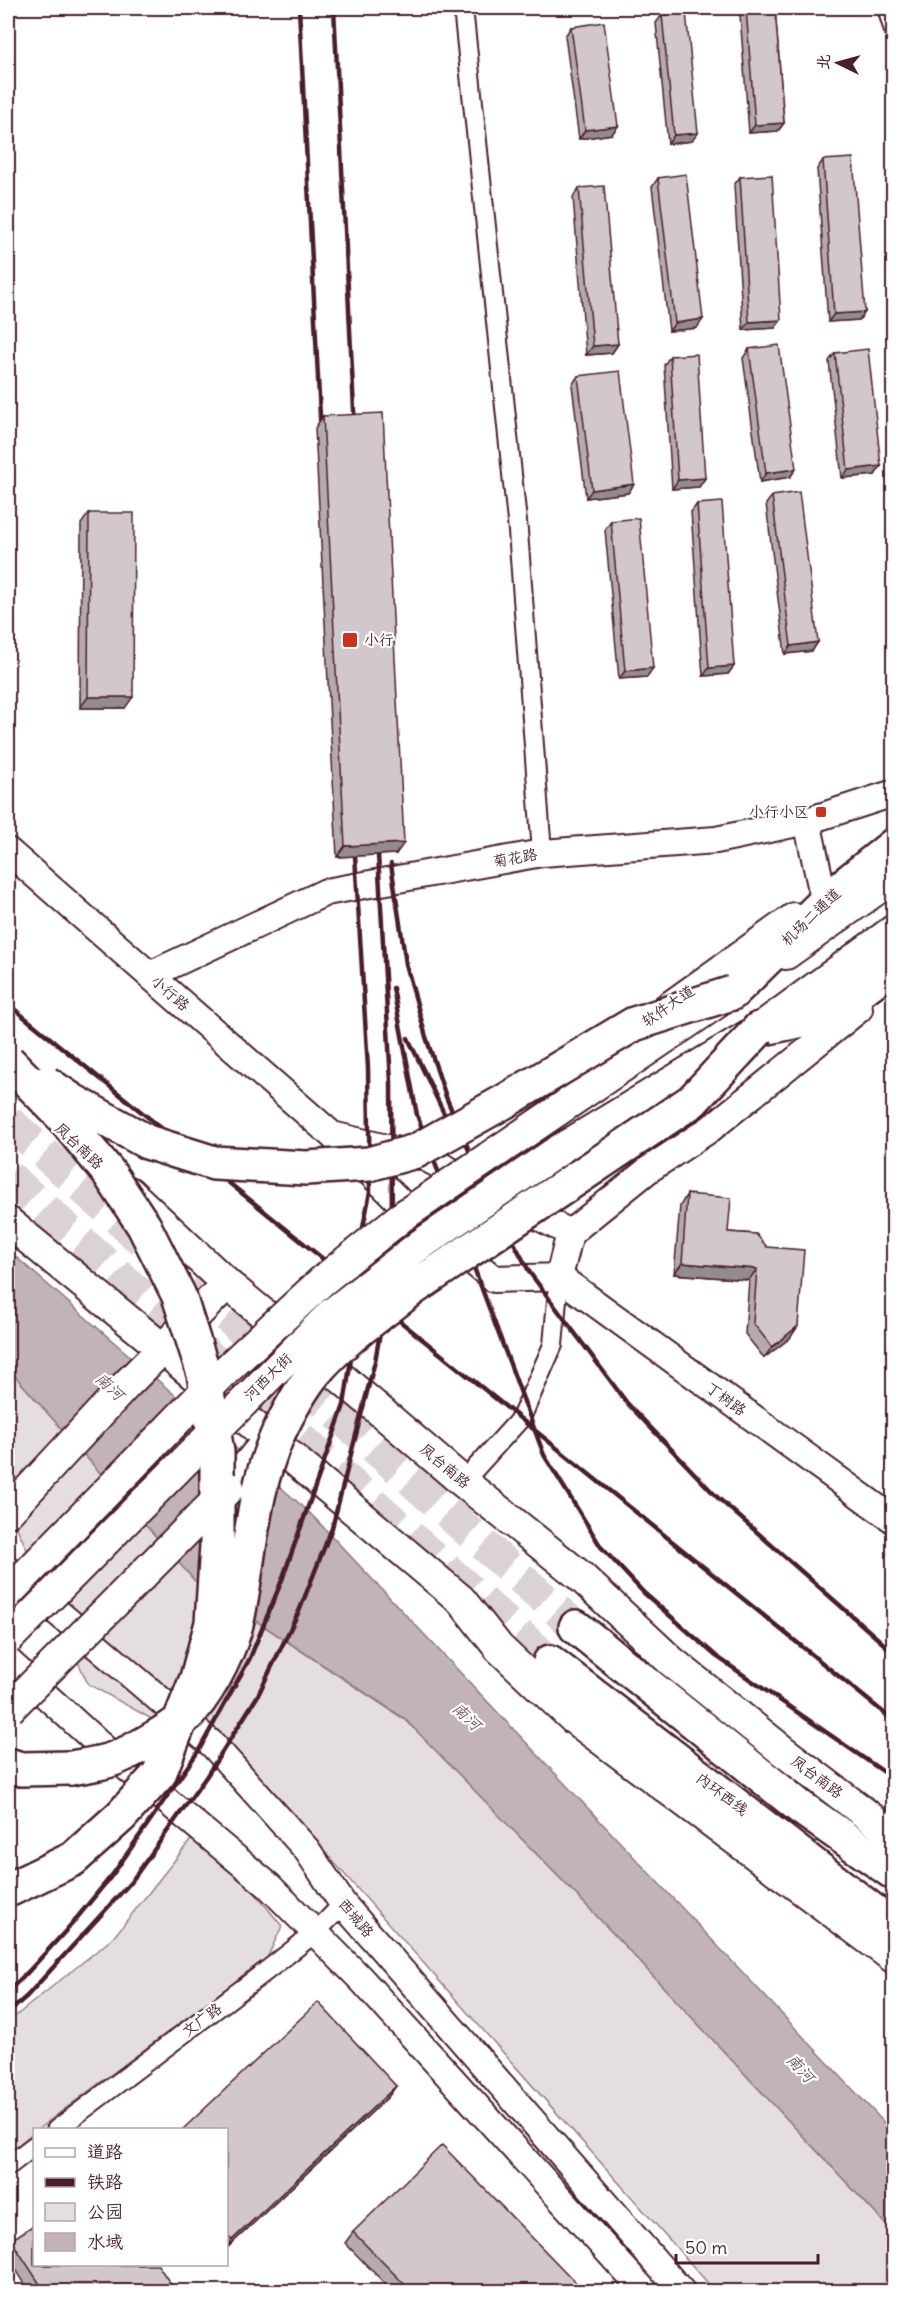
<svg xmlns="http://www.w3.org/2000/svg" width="901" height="2299" font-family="Delius,'LXGW WenKai TC',sans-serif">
	<rect width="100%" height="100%" fill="#fff"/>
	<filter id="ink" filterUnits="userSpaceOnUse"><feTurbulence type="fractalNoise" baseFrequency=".0167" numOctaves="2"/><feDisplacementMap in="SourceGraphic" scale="12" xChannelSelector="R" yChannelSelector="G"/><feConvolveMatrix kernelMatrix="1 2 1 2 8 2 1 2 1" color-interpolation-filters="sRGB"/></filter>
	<g filter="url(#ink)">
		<path fill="#e5dee0" stroke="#987e86" stroke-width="1.5" d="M8 1368 194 1580 408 1722 592 1911 893 2232V2291H715L259 1778 88 1684 8 1508Z
			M201 1827 282 1926 267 1958 38 2129 34 2130V2132L8 2153V2022L113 1938Z"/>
		<path fill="#c1b3b6" stroke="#91787e" stroke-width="1.5" d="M8 1250 308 1511 893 2132V2232L592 1911 404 1718 194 1580 8 1368Z"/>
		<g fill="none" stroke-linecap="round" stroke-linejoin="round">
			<path stroke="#dbd2d5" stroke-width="33" stroke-dasharray="33 16" stroke-linecap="butt" d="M8 1121 576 1627
				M8 1176 550 1662"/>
			<g stroke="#4a1f2b" stroke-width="22">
				<path id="street" d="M463 8 518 531 542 853
					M887 8 894 31
					M463 1482 521 1418 553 1345 559 1277
					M56 2130 270 1968 316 1932 343 1904
					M8 2166 34 2146"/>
			</g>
			<g stroke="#4a1f2b" stroke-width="30">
				<path id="secondary" d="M807 821 823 895
					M8 851 332 1135 399 1201 494 1279 559 1277
					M150 975 326 892 542 853 716 840 807 821 894 793
					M665 1008 794 916
					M332 1135 424 1157 570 1233
					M559 1277 570 1233 648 1170 710 1129 859 1009
					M559 1277 894 1520
					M8 1570 213 1745 307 1850 343 1904 682 2292
					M8 1661 100 1745 269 1886 361 1979 645 2292"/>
			</g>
			<g stroke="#4a1f2b" stroke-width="34">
				<path id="primary" d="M786 954 894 877
					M559 1150 759 1029 894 930
					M489 1157 715 1004
					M129 1192 227 1284 331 1369 463 1482 579 1575 671 1661 783 1751 879 1824 894 1839
					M8 1222 163 1349 461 1600 499 1648 574 1719 894 1958
					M229 1488 276 1430
					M8 1512 125 1386 227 1284"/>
			</g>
			<g stroke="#4a1f2b" stroke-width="38">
				<path id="highway" d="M732 993 832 895 894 845
					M759 1029 827 1015 894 965
					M576 1627 800 1807 894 1873
					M550 1662 894 1927
					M8 1765 21 1769 71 1768"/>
			</g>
			<use href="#street" stroke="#fff" stroke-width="18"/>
			<use href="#secondary" stroke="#fff" stroke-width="26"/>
			<use href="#primary" stroke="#fff" stroke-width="30"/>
			<use href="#highway" stroke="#fff" stroke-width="33"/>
			<path stroke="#4a1f2b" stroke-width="4.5" d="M299 8 321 436
				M334 8 355 430
				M391 864 406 964 426 1037 446 1097 486 1190 530 1273 627 1403 717 1497 894 1653
				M393 988 417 1115 544 1455 601 1547 644 1593 716 1656 894 1779
				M8 1004 894 1721
				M408 1038 449 1124
				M8 1991 28 1972 71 1925 113 1874 199 1750 250 1658 282 1580 344 1405 355 1333 357 1258 370 1192 368 1068 354 839
				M8 2013 27 1996 131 1882 206 1777 257 1697 300 1609 332 1528 375 1361 387 1294 392 1225 391 1082 377 837"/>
			<g stroke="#4a1f2b" stroke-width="34" stroke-linecap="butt">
				<path id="primary-bridge" d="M8 1593 222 1374 322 1281 400 1218 489 1157
					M8 1639 331 1314 420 1245 559 1150
					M9 1709 229 1488"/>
			</g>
			<g stroke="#4a1f2b" stroke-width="38" stroke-linecap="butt">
				<path id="highway-bridge" d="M8 1061 60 1114 109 1173 144 1226 179 1296 204 1374 217 1452V1545L212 1623 197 1678 159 1774 121 1816 73 1859 8 1890
					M46 1083 73 1101 147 1142 214 1163 306 1168 369 1164 416 1151 507 1100 634 1024 732 993
					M71 1768C83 1766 96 1764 107 1761 126 1756 180 1725 192 1710 213 1684 231 1649 238 1616 250 1555 252 1492 278 1434 288 1413 300 1390 315 1372 342 1340 380 1314 412 1289L692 1101 759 1029"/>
			</g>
			<use href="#primary-bridge" stroke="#fff" stroke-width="30"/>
			<use href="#highway-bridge" stroke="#fff" stroke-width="33"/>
		</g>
		<path fill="#b5abaf" stroke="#4a1f2b" stroke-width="1.5" d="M745 8H775L784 123 778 131 749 133 740 15Z
			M662 15 692 141 668 144 656 23Z
			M571 27 618 126 612 134 579 139 565 36Z
			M823 160 865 312 859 320 828 322 817 169Z
			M740 177 781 320 775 328 743 330 734 185Z
			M658 178 697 328 669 331 652 187Z
			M579 188 618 344 612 353 586 355 573 197Z
			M749 349 796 469 790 477 760 482 743 358Z
			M835 353 881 466 875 475 842 478 829 361Z
			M670 356 705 478 699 487 672 489 664 365Z
			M578 376 634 484 628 493 586 498 572 385Z
			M323 416 396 854 337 857 315 428Z
			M772 496 818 642 812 651 785 654 766 504Z
			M697 504 734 666 728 674 703 676 691 512Z
			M89 513 125 708H80L81 524Z
			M611 521 647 677 619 679 605 530Z
			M687 1194 728 1232 756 1234 798 1326 790 1338 764 1358 745 1334 749 1280 674 1274 680 1206Z
			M396 2086 388 2097 226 2249V2130Z
			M353 2232 585 2292H393L345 2243Z
			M11 2240 176 2292H30L8 2257V2245Z"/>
		<path fill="#938b8e" stroke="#4a1f2b" stroke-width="1.5" d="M566 8H585L564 10Z
			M784 123 778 131 749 133 755 125Z
			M618 126 612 134 579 139 585 130Z
			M698 133 692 141 668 144 674 135Z
			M865 312 859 320 828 322 834 314Z
			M703 319 697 328 669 331 675 323Z
			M781 320 775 328 743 330 749 322Z
			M618 344 612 353 586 355 593 346Z
			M881 466 875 475 842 478 848 470Z
			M796 469 790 477 760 482 766 473Z
			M705 478 699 487 672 489 678 480Z
			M634 484 628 493 586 498 592 490Z
			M818 642 812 651 785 654 791 646Z
			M734 666 728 674 703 676 709 668Z
			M653 668 647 677 619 679 625 671Z
			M88 697H133L125 708H80Z
			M404 843 396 854 337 857 345 846Z
			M682 1263 757 1269 749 1280 674 1274Z
			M798 1326 790 1338 764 1358 772 1347Z
			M396 2086 388 2097 226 2249 232 2240Z"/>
		<path fill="#d2c7cb" stroke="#4a1f2b" stroke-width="1.5" d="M746 8H775L784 123 755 125Z
			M686 12 698 133 674 135 662 15Z
			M604 22 618 126 585 130 571 27Z
			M853 158 865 312 834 314 823 160Z
			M686 174 703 319 675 323 658 178Z
			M772 175 781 320 749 322 740 177Z
			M604 186 618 344 593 346 579 188Z
			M779 345 796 469 766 473 749 349Z
			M868 349 881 466 848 470 835 353Z
			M697 354 705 478 678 480 670 356Z
			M620 371 634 484 592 490 578 376Z
			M383 413 404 843 345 846 323 416Z
			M799 492 818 642 791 646 772 496Z
			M722 502 734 666 709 668 697 504Z
			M89 513H134L133 697H88Z
			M639 518 653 668 625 671 611 521Z
			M687 1194 731 1198 728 1232 756 1234 767 1247 804 1250 798 1326 772 1347 753 1323 757 1269 682 1263Z
			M318 2002 396 2086 232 2240 226 2235V2130H182Z
			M442 2145 585 2292H412L353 2232Z
			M34 2225V2265H158L176 2292H45L11 2240Z"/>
	</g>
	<g fill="#c8321e" stroke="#fff" stroke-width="2">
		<rect x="342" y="632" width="16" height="16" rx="3"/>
		<rect x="815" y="806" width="12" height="12" rx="3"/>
	</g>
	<g text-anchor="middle" stroke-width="4.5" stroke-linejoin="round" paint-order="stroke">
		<g font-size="15" fill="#4a1f2b" stroke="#fff" text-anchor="start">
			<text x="364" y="645">小行</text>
			<text x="809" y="817" text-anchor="end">小行小区</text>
		</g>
		<g font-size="15" fill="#4a1f2b" stroke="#fff">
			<text transform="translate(515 858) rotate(-10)" y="5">菊花路</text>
			<text transform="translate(811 917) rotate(-44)" y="5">机场二通道</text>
			<text transform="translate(170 993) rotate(41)" y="5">小行路</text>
			<text transform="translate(668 1006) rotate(-35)" y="5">软件大道</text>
			<text transform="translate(79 1146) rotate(43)" y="5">凤台南路</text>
			<text transform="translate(268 1377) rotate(-45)" y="5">河西大街</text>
			<text transform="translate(726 1399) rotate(36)" y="5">丁树路</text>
			<text transform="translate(445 1466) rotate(40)" y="5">凤台南路</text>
			<text transform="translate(817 1777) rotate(37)" y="5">凤台南路</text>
			<text transform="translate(722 1794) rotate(37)" y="5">内环西线</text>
			<text transform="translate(356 1918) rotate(50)" y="5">西城路</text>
			<text transform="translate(202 2020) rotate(-37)" y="5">文广路</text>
		</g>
		<g font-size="16" font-style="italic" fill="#74535c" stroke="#fff">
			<text transform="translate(110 1386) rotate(43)" y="6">南河</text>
			<text transform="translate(467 1716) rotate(43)" y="6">南河</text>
			<text transform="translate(801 2068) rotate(48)" y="6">南河</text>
		</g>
	</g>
	<rect width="901" height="2299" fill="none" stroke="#fff" stroke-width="30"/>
	<rect x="15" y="15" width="871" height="2269" fill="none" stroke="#4a1f2b" stroke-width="2" filter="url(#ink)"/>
	<rect x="33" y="2128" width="195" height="138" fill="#ffffff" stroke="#b7a5aa" stroke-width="1.5"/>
	<rect x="45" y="2148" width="30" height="9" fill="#ffffff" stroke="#b7a5aa" stroke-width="1.5"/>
	<text x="87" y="2158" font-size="18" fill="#4a1f2b">道路</text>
	<rect x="45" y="2178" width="30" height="9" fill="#4a1f2b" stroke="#b7a5aa" stroke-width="1.5"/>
	<text x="87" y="2188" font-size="18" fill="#4a1f2b">铁路</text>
	<rect x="45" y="2203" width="30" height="18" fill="#e5dee0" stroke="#b7a5aa" stroke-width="1.5"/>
	<text x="87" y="2218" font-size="18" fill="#4a1f2b">公园</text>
	<rect x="45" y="2233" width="30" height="18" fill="#c1b3b6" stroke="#b7a5aa" stroke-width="1.5"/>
	<text x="87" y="2248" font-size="18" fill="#4a1f2b">水域</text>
	<g transform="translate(838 63) rotate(275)" stroke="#ffffff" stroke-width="4.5" paint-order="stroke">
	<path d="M0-4.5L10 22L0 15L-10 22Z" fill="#4a1f2b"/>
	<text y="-9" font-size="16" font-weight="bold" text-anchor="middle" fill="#4a1f2b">北</text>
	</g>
	<path d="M676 2254v9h142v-9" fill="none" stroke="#4a1f2b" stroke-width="3"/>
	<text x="685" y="2254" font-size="18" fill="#4a1f2b" stroke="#ffffff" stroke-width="4.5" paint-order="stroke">50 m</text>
</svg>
